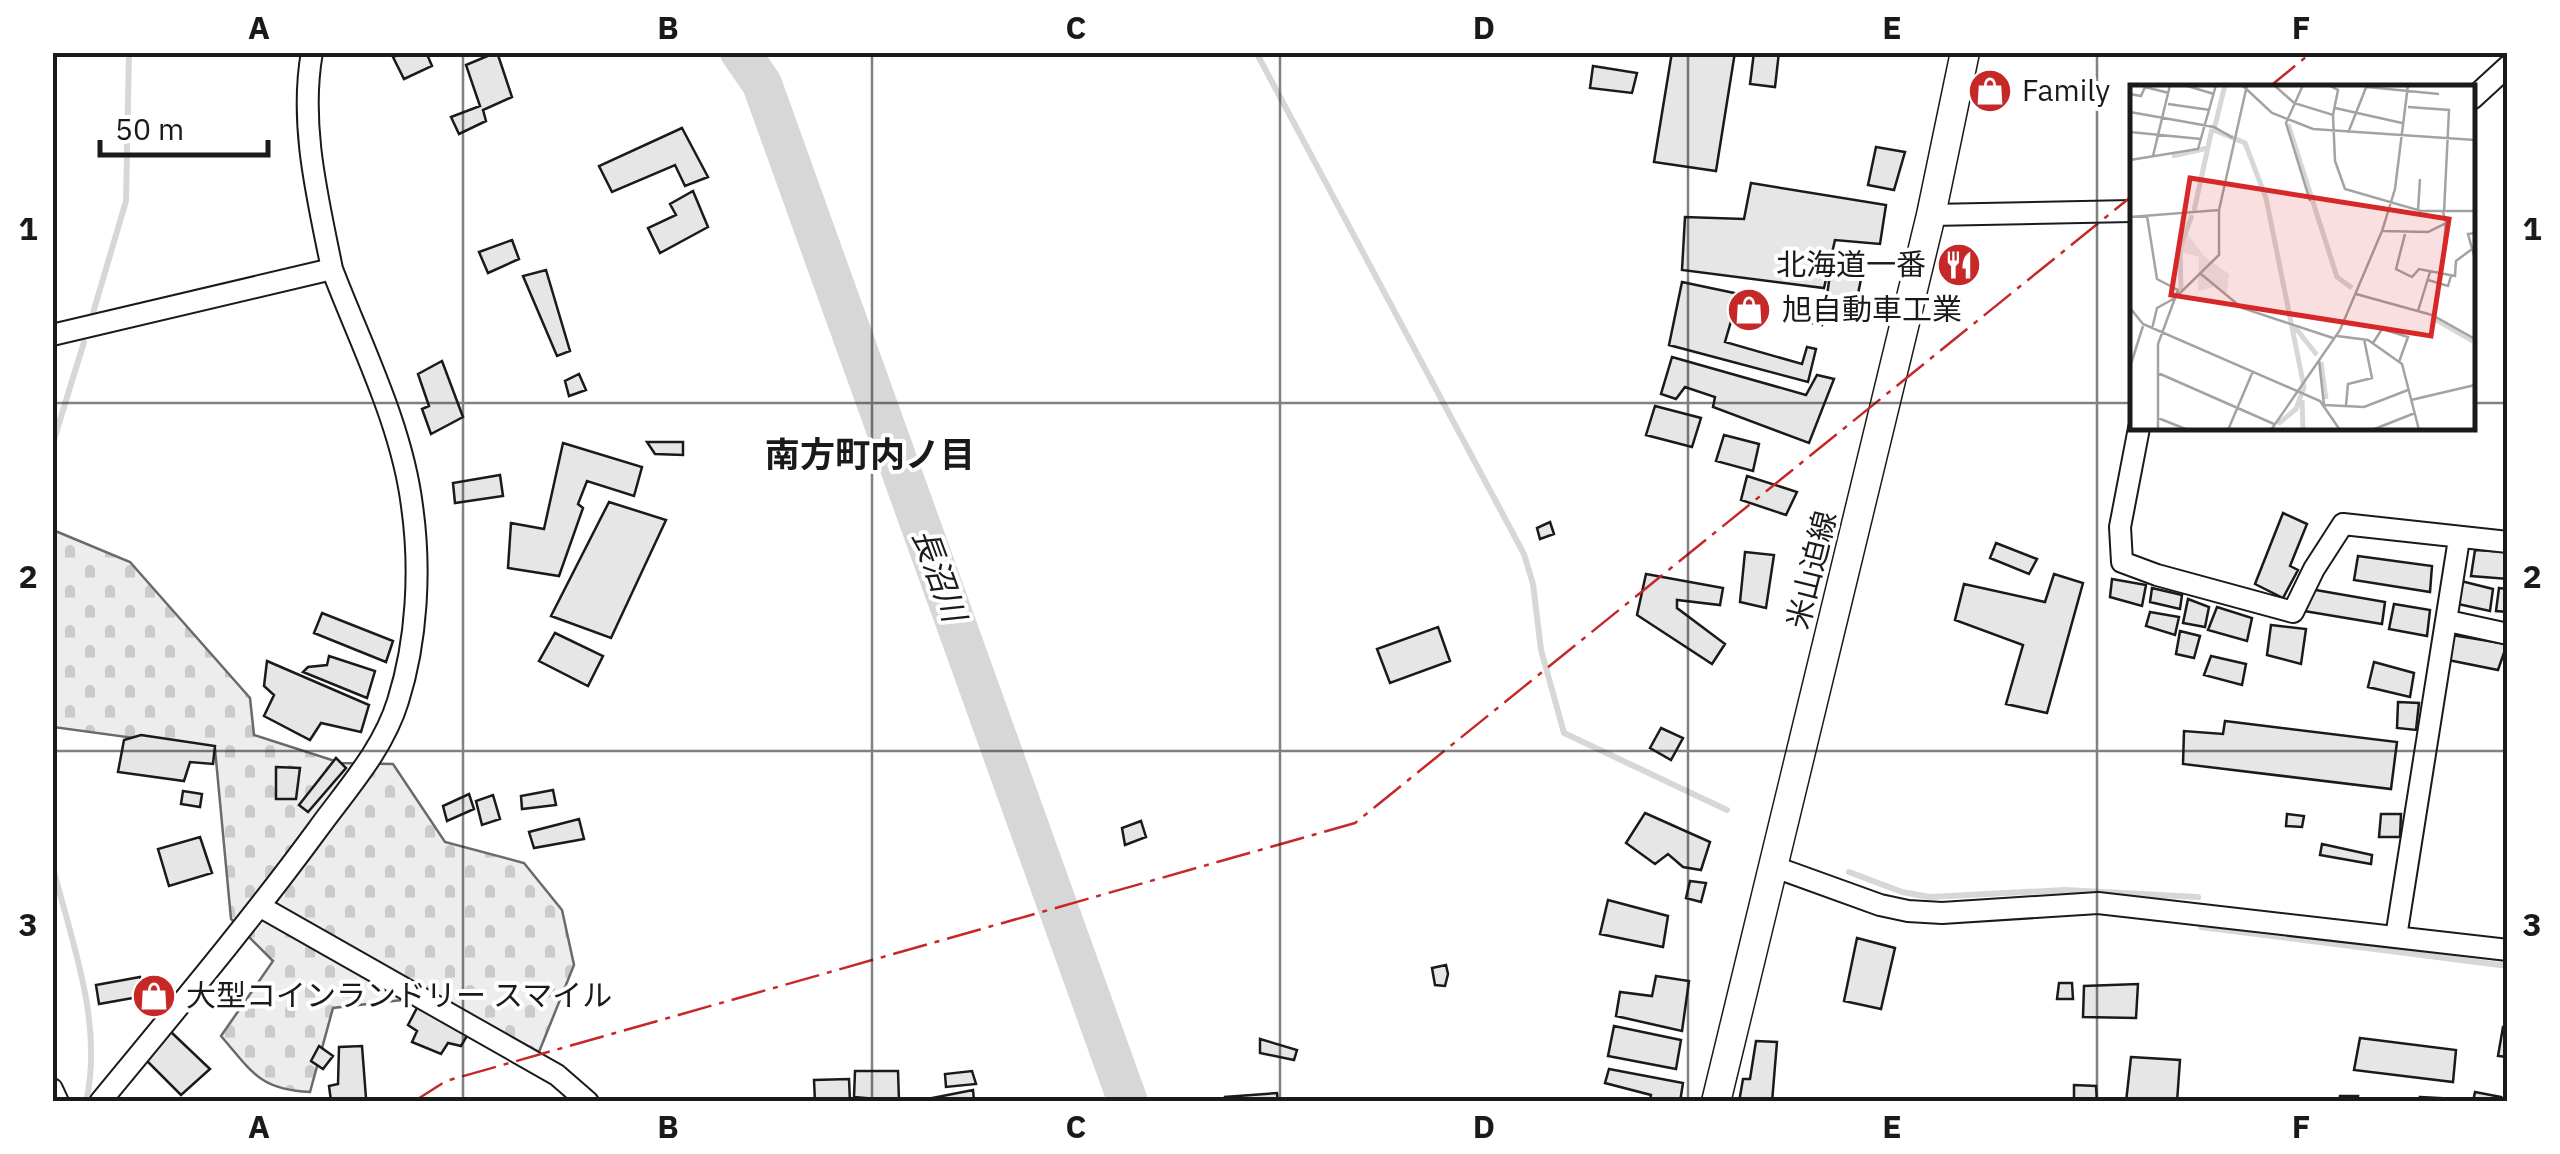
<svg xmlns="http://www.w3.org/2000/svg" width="2560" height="1154" font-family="'IBM Plex Sans','Noto Sans JP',sans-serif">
	<defs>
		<pattern id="cemetery-stones" width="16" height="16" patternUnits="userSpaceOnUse" patternTransform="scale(2.5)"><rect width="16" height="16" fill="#ededed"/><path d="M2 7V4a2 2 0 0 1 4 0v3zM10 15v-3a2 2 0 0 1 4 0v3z" fill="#cbcbcb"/></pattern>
	</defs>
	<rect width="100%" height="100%" fill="#fff"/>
	<path fill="url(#cemetery-stones)" stroke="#6a6a6a" stroke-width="2.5" d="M53 530 130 562 250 698 254 735 341 763 393 764 445 842 524 863 562 910 574 965 539 1052 437 996 333 1008 310 1092C260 1090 252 1072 221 1036L273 961 231 919 215 749 53 727Z"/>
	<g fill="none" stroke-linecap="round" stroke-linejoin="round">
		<path stroke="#d7d7d7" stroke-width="6" d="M1256 52 1524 554 1533 584 1541 650 1564 733 1727 810
			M93 313 126 201 129 52
			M52 446 84 342
			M52 864C71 940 104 1023 86 1102
			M1849 872 1902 892 1930 897 2065 890 2198 897
			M2201 927 2508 966"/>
		<path stroke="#d7d7d7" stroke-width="40" d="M740 52 762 84 1128 1102"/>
	</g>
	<path fill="#e6e6e6" stroke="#1a1a1a" stroke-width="2.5" d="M404 52H426L432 66 404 79 393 57Z
		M497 52 512 97 483 110 486 121 459 134 451 117 480 106 466 65Z
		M1672 52H1735L1716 171 1654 162Z
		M1754 52H1779L1775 87 1750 84Z
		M1593 66 1637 73 1632 93 1590 88Z
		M682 128 708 177 685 186 675 165 612 192 599 166Z
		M1876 147 1905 152 1894 190 1868 185Z
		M1751 183 1886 205 1880 244 1835 240 1824 288 1682 270 1685 217 1744 219Z
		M693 191 708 227 660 253 648 228 676 215 670 204Z
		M512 240 519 259 488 273 479 252Z
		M546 270 570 351 557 356 523 276Z
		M1830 274 1861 279 1855 309 1826 303Z
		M1682 282 1739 294 1725 342 1802 364 1807 347 1816 349 1808 382 1669 345Z
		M1793 302 1825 309 1822 325 1791 319Z
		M1672 357 1806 395 1817 375 1834 379 1809 443 1713 407 1715 397 1685 387 1676 399 1661 394Z
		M442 361 463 417 431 434 422 409 429 406 418 374Z
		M579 374 586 390 569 396 565 381Z
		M1655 406 1701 418 1692 447 1646 435Z
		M1724 435 1759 444 1753 471 1716 461Z
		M647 442H683V455L655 454Z
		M563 443 642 467 634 496 587 481 578 504 583 508 559 576 508 568 511 523 544 529Z
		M500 475 503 496 455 503 453 483Z
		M1747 476 1797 492 1786 515 1741 500Z
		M609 502 666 520 611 638 551 616Z
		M2283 513 2307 524 2290 566 2298 570 2283 598 2255 584Z
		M1550 522 1554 534 1540 539 1537 528Z
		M1996 543 2037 559 2029 574 1990 558Z
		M2475 550 2508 552V579L2471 576Z
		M1745 552 1774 555 1766 608 1740 602Z
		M2358 556 2432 566 2430 592 2354 580Z
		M1646 574 1723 588 1720 605 1677 600V608L1725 644 1712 664 1637 615Z
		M2054 574 2083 583 2047 713 2006 704 2023 645 1955 620 1964 584 2045 602Z
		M2112 579 2146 585 2142 606 2110 597Z
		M2461 581 2493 589 2490 611 2458 604Z
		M2152 588 2182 595 2180 609 2150 602Z
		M2499 588 2508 589V612L2496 611Z
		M2310 589 2385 602 2382 624 2304 611Z
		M2188 599 2209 607 2205 627 2183 623Z
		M2394 604 2430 610 2427 636 2389 629Z
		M2217 607 2252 618 2247 641 2208 630Z
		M2150 612 2179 617 2175 635 2146 626Z
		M322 613 393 641 386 662 314 633Z
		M2271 625 2306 629 2301 664 2267 655Z
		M1438 627 1450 661 1390 683 1377 649Z
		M2180 631 2200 636 2194 658 2176 654Z
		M555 633 603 656 588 686 539 661Z
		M2452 635 2507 644 2498 670 2448 660Z
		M329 656 375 671 367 698 303 672 308 667 327 665Z
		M2211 656 2246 664 2242 685 2204 675Z
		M267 661 369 705 361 732 321 723 310 740 264 716 274 695 264 686Z
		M2374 662 2414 673 2410 697 2368 687Z
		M2398 702 2419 703 2416 730 2397 728Z
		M2225 721 2397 742 2391 789 2183 764 2184 731 2223 734Z
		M1661 728 1683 738 1671 760 1650 748Z
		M141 735 215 746 213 764 190 762 184 781 118 772 124 740Z
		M336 758 346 768 308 812 299 805Z
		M276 767 300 768 296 799H276Z
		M553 790 556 805 522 809 521 796Z
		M183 791 202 794 200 807 181 804Z
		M469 794 474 809 447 821 443 806Z
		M493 795 500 819 482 825 476 801Z
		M1645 813 1710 842 1701 870 1683 867 1668 854 1655 864 1626 843Z
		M2287 814 2304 816 2302 827 2286 826Z
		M2381 814H2401L2400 837H2379Z
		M579 819 584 839 534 848 529 832Z
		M1141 821 1146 837 1125 845 1122 828Z
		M200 837 212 873 169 886 158 849Z
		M2322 844 2372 855 2371 864 2320 855Z
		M1690 881 1706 883 1701 902 1686 898Z
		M1608 900 1668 916 1663 947 1600 934Z
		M1857 938 1895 948 1881 1009 1844 1001Z
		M1446 965 1448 974 1445 986 1435 985 1432 968Z
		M1656 976 1689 981 1682 1031 1616 1016 1620 992 1652 996Z
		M140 977 144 996 99 1004 96 985Z
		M2059 983H2072L2073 999H2057Z
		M2138 984 2136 1018 2083 1017 2084 986Z
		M419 1004 468 1034 461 1046 448 1043 441 1054 412 1042 417 1031 408 1025Z
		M1614 1026 1681 1040 1676 1069 1608 1056Z
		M2503 1027H2508V1057L2498 1056Z
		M171 1032 210 1069 181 1095 145 1059Z
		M2360 1038 2456 1050 2453 1082 2354 1070Z
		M1260 1039 1297 1050 1294 1060 1260 1053Z
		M1756 1041 1777 1042 1772 1102H1739L1743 1079H1750Z
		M319 1046 333 1056 323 1069 311 1061Z
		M362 1046 366 1098 331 1101 329 1086 338 1084 339 1047Z
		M2131 1057 2180 1060 2177 1102H2126Z
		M1609 1069 1683 1083 1680 1102H1638L1650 1101 1651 1095 1605 1083Z
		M855 1071H898L899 1101 854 1097Z
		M972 1071 976 1084 946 1087 945 1074Z
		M849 1079 850 1102H815L814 1080Z
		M2074 1085 2096 1086 2097 1102H2074Z
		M973 1090 974 1100 992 1102H912Z
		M2475 1092 2501 1097 2500 1102H2473Z
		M1277 1093 1278 1102H1225V1097Z
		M2340 1096H2358L2357 1102H2339Z
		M2420 1097 2457 1099 2420 1102Z"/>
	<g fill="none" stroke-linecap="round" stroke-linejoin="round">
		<g stroke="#1a1a1a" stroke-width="24">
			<path id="street" d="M312 52C299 125 318 199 332 269
				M2472 99 2508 66
				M1931 215 2132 211
				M52 335 332 269C361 345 402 425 412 506 421 569 417 641 398 701 383 750 347 789 318 829 249 923 174 1012 100 1102
				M2139 428 2120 527 2122 562 2157 575 2293 612 2314 569 2343 524 2508 542
				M2448 621 2508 634
				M1772 866 1880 905 1908 911 1942 913 2098 903 2508 950
				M261 907 557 1075 588 1102
				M2396 937 2459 539
				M52 1089 58 1102"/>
		</g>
		<g stroke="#1a1a1a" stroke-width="31">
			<path id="secondary" d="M1716 1102 1931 215 1965 52"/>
		</g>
		<use href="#street" stroke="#fff" stroke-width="20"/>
		<use href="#secondary" stroke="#fff" stroke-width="28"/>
		<path stroke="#c62828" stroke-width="2.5" stroke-dasharray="35 8 5 8" stroke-linecap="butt" d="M2268 88 2312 52
			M413 1102 446 1081 1355 823 2132 196"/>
	</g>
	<path fill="none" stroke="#1a1a1a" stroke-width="2.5" stroke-opacity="0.55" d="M463 52V1102M872 52V1102M1280 52V1102M1688 52V1102M2097 52V1102M52 403H2132M2472 403H2508M52 751H2508"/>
	<defs>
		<g id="shop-disc" transform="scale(2.25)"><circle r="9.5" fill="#c62828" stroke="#fff"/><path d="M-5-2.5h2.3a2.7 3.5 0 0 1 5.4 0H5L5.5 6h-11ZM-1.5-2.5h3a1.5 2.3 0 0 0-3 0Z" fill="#fff"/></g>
		<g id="restaurant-disc" transform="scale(2.25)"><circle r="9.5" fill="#c62828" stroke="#fff"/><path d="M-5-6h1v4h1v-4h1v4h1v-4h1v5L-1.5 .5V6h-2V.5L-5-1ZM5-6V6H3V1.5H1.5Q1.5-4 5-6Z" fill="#fff"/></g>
	</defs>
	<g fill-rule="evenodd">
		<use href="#shop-disc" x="1990" y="91"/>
		<use href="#restaurant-disc" x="1959" y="265"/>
		<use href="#shop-disc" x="1749" y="310"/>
		<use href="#shop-disc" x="154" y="996"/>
	</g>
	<g text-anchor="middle" stroke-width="8" stroke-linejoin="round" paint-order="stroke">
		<g font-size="30" fill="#1a1a1a" stroke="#fff" text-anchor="start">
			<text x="2022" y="101">Family</text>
			<text x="1926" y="275" text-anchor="end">北海道一番</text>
			<text x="1782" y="320">旭自動車工業</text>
			<text x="186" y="1006">大型コインランドリー スマイル</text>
		</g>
		<g font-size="30" fill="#1a1a1a" stroke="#fff">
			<text transform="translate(1812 570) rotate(-76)" y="10">米山迫線</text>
		</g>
		<g font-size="32" font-style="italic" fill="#1a1a1a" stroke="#fff">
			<text transform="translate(939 575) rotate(70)" y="11">長沼川</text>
		</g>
		<g font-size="35" font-weight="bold" fill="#1a1a1a" stroke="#fff">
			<text x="870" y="467">南方町内ノ目</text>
		</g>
	</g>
	<g transform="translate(2130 85)">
		<rect width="345" height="345" fill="#fff"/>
		<path d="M56 147 74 171 99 189 97 208 88 201 68 206 69 172 52 167Z" fill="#ededed"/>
		<path fill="none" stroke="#d7d7d7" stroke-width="5" d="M95 0 84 45 115 58 136 113 174 302 166 324 148 339M158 39 207 192 222 203M42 71 78 63M64 126 82 44M51 205 50 163 62 130M303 233 343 256M164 241 187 270M191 277 196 314M172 315 173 345"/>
		<path fill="none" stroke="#a3a3a3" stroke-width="2.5" d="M54 0 84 9M112 0 142 28 183 44 345 55M144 0 164 18 203 30 208 5 198 0M173 0 156 38 180 116M237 2 309 9M0 9 11 11 15 2 39 8M38 19 80 25M278 22 319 25 314 127M205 23 272 38M0 27 84 42 103 53M203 30 205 76 215 104 291 126H345M0 47 71 54M218 48 237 0M23 71 40 0M0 75 68 64 86 0M89 125 117 0M288 125 290 94M17 131 27 194 48 205 28 259V345M0 132 89 125V170L48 210M253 146 298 147 316 138 313 127M345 148 338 149 345 174M275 149 266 184 282 192 289 184 325 191 326 176 342 164M71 189 112 223 203 253M311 189 316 138M298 195 318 201 321 191M226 209 302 230 345 254M0 223 13 239 190 316 210 345M288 226 300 187M22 244 27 223 45 213M207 251 238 255 272 279 289 345M243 258 252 244 278 252 269 277M189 275 194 320M0 282 13 241M28 288 144 339M281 315 345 300M195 320 234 322 278 305M216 320 218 299 242 293 234 254M28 333 58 345M98 345 123 286M141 345 210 245 252 146 265 104 278 0M242 345 285 328"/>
		<path fill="#d62828" fill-opacity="0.15" stroke="#d62828" stroke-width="5" d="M60 93 319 134 301 251 41 210Z"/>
		<rect width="345" height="345" fill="none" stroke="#1a1a1a" stroke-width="5"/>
	</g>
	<rect width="2560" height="1154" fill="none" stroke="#ffffff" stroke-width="110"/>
	<path d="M100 140v15h168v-15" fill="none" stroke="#1a1a1a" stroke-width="5"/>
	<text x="115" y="140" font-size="30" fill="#1a1a1a" stroke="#ffffff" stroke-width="8" paint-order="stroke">50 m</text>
	<rect x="55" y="55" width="2450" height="1044" fill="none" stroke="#1a1a1a" stroke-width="4"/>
	<g font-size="32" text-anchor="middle" font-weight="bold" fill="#1a1a1a">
		<text x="259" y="39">A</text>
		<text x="668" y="39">B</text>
		<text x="1076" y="39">C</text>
		<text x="1484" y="39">D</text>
		<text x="1892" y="39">E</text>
		<text x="2301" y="39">F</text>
		<text x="28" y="240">1</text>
		<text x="2532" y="240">1</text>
		<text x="28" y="588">2</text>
		<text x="2532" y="588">2</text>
		<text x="28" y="936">3</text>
		<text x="2532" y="936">3</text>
		<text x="259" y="1138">A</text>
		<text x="668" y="1138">B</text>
		<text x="1076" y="1138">C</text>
		<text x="1484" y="1138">D</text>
		<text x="1892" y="1138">E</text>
		<text x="2301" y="1138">F</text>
	</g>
</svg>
